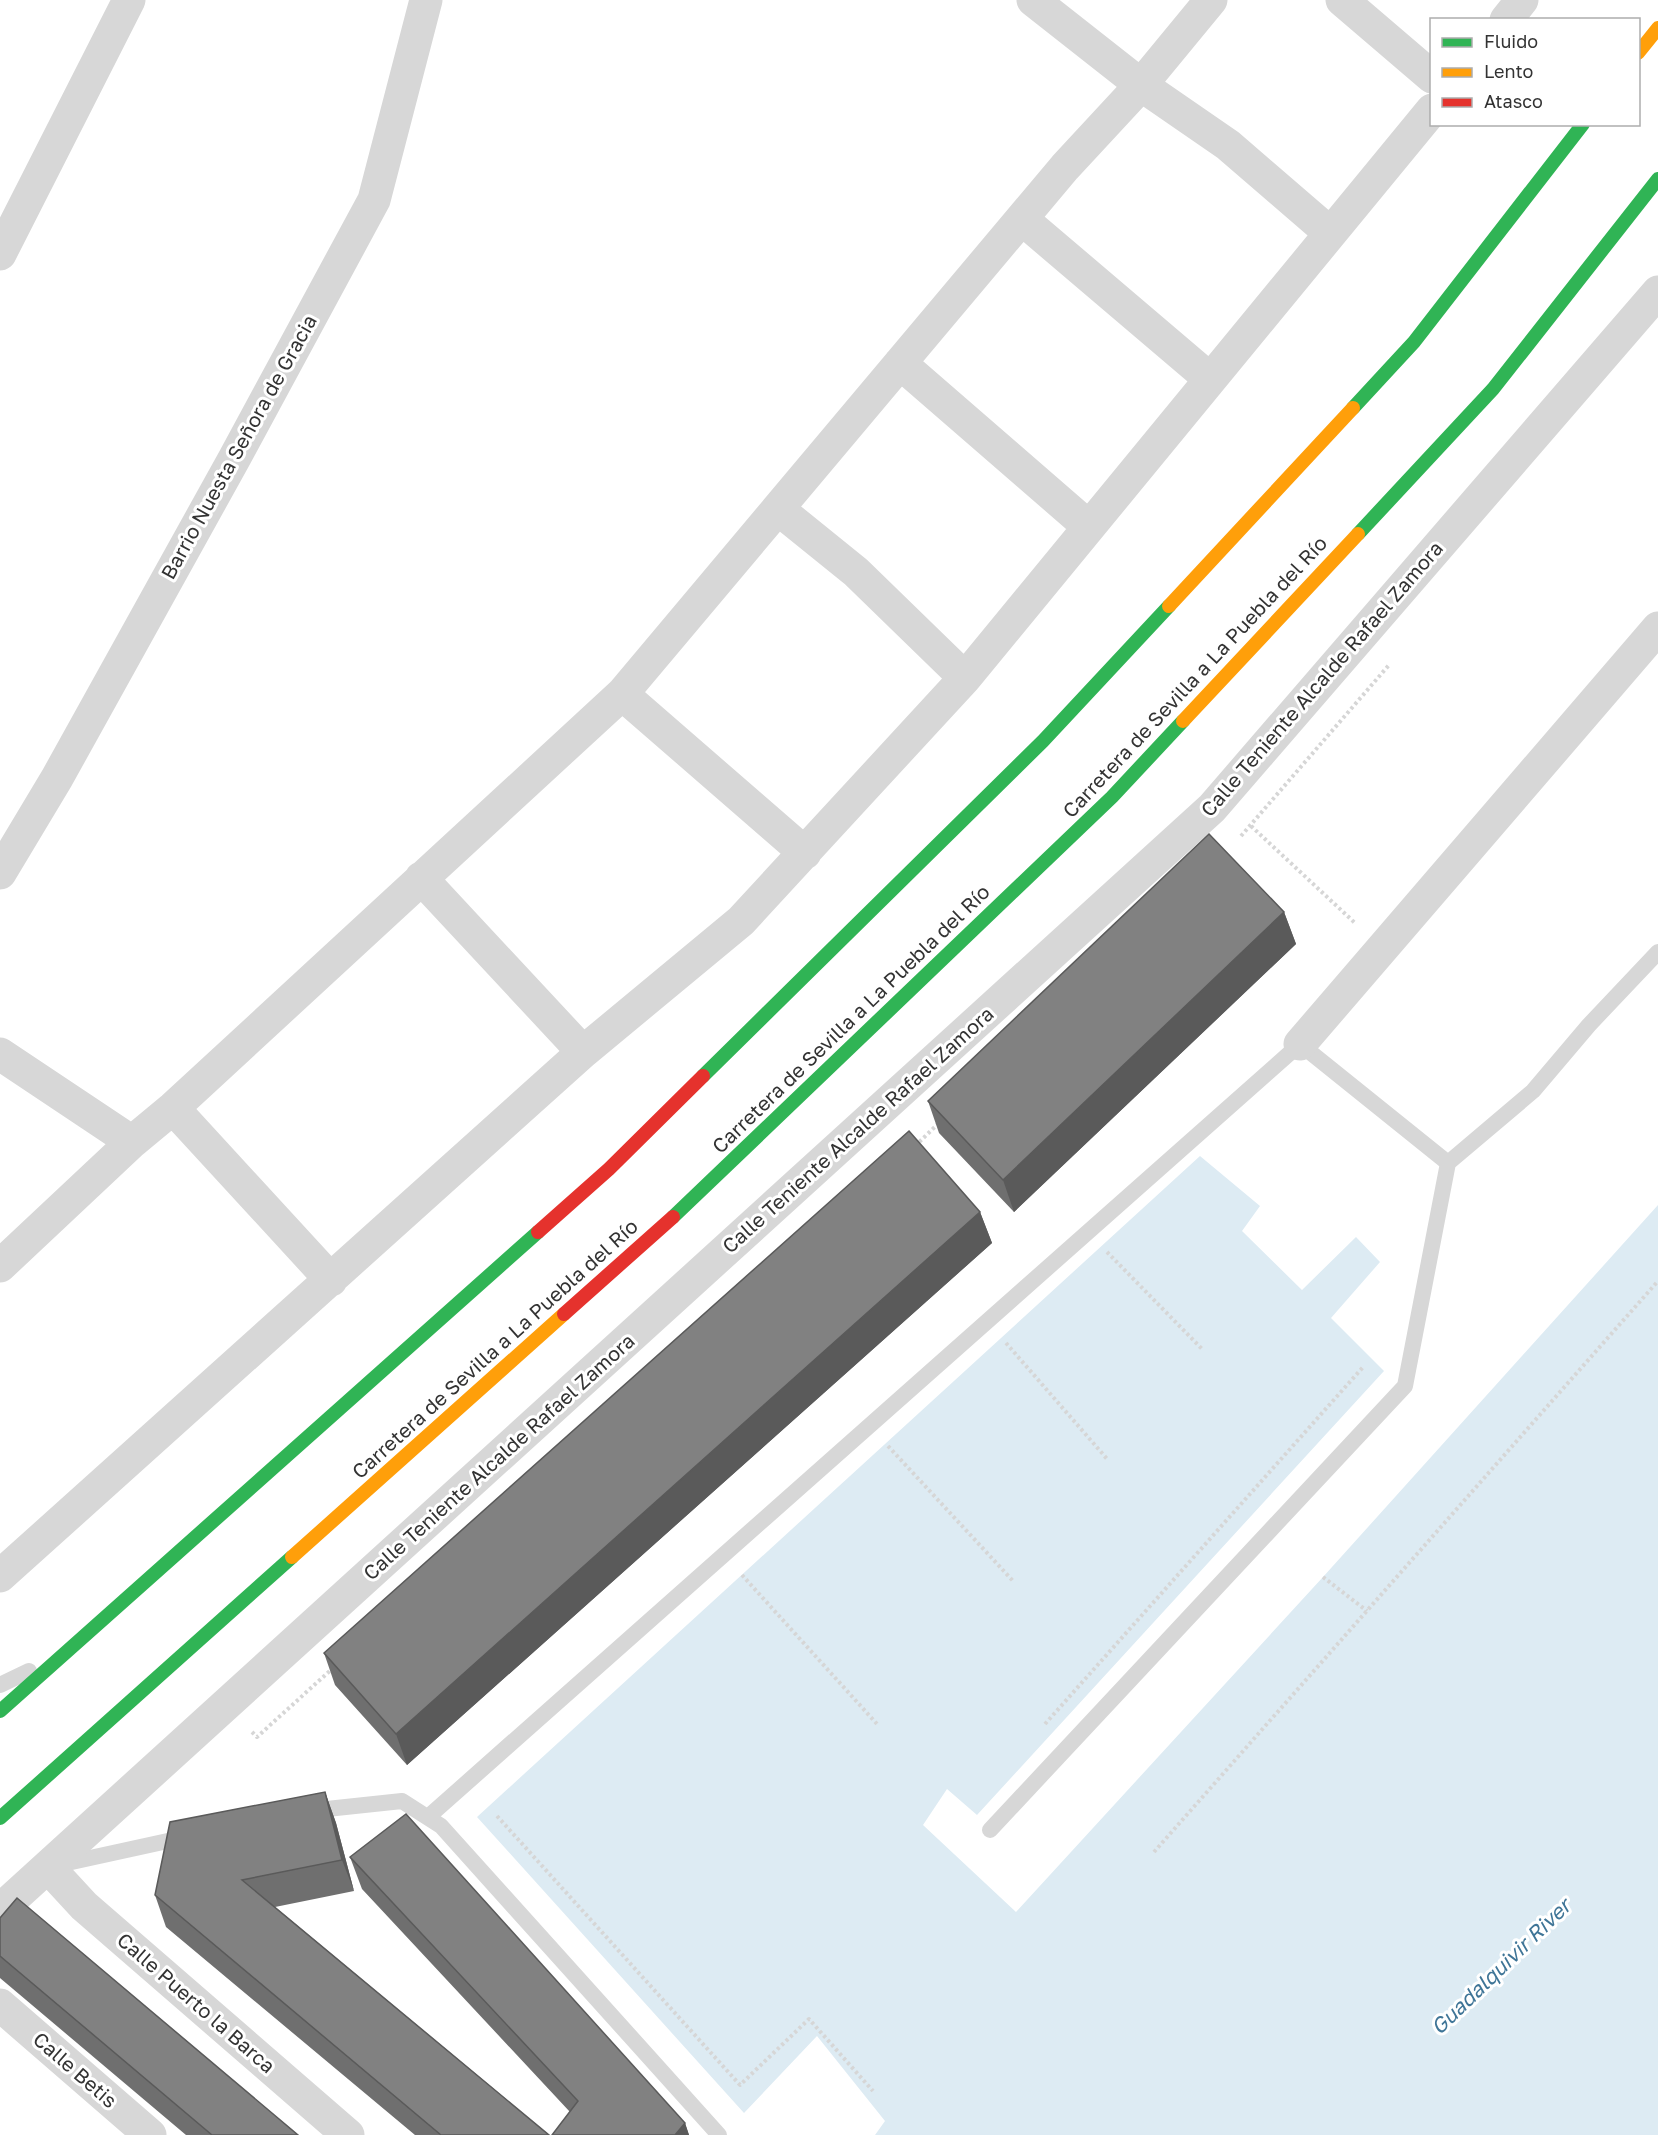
<svg xmlns="http://www.w3.org/2000/svg" width="1658" height="2135" font-family="'Golos Text',sans-serif">
	<rect width="100%" height="100%" fill="#fff"/>
	<path fill="#ddebf3" d="M1200 1156 1260 1206 1242 1231 1302 1290 1356 1237 1380 1262 1331 1318 1384 1371 977 1815 947 1789 923 1825 1016 1912 1323 1577 1658 1205V2135H875L885 2121 817 2036 744 2113 477 1817Z"/>
	<g fill="none" stroke-linecap="round" stroke-linejoin="round">
		<path stroke="#d6d6d6" stroke-width="4" stroke-dasharray="3 3" stroke-linecap="butt" d="M1251 826 1355 923
			M1241 836 1389 665
			M915 1146 940 1122
			M1107 1252 1203 1350
			M1006 1343 1108 1460
			M888 1446 1014 1582
			M742 1575 877 1724
			M1323 1577 1367 1611
			M1045 1724 1364 1366
			M252 1732 257 1737 333 1668
			M497 1816 740 2085 809 2019 873 2091
			M1154 1852 1658 1281"/>
		<path stroke="#d7d7d7" stroke-width="16" d="M0 1685 29 1671
			M308 1811 402 1801 441 1826 719 2135
			M428 1817 1300 1044 1448 1163
			M990 1830 1405 1386 1448 1163 1533 1091 1589 1025 1658 952
			M58 1865 186 1837"/>
		<path stroke="#d7d7d7" stroke-width="33" d="M1033 0 1141 85 1228 145 1330 233
			M1342 0 1432 77
			M1506 20 1522 0
			M1022 219 1210 379
			M0 254 129 0
			M900 363 1089 527
			M778 509 856 572 965 678
			M622 694 805 853
			M0 873 57 778 234 459 374 200 426 0
			M421 878 583 1052
			M1300 1044 1658 628
			M0 1054 132 1142
			M173 1108 331 1280
			M0 1266 132 1142 173 1108 622 694 1065 167 1141 85 1211 0
			M0 1576 583 1052 741 921 965 678 1432 110
			M48 1867 84 1906 348 2135
			M0 1910 1212 808 1658 292
			M0 2005 150 2135"/>
		<path stroke="#30b455" stroke-width="14" d="M1353 408 1414 342 1583 124
			M1358 534 1493 389 1658 179
			M703 1076 1043 741 1169 606
			M673 1217 1112 797 1183 721
			M0 1711 538 1232
			M0 1818 292 1557"/>
		<path stroke="#ff9f0a" stroke-width="14" d="M1638 53 1658 28
			M1169 606 1353 408
			M1183 721 1358 534
			M292 1557 564 1314"/>
		<path stroke="#e5322d" stroke-width="14" d="M538 1232 609 1169 703 1076
			M564 1314 673 1217"/>
	</g>
	<path fill="#6f6f6f" d="M1284 912 1296 944 1014 1212 939 1133 928 1101Z
		M980 1212 992 1243 407 1765 335 1685 324 1653Z
		M325 1792 336 1823 354 1891 275 1907 549 2135H415L166 1927 155 1895Z
		M350 1857 685 2123 689 2135H552L570 2112 362 1889Z
		M0 1918 298 2135H186L0 1978Z"/>
	<path fill="#5a5a5a" d="M1284 912 1296 944 1014 1212 1003 1180Z
		M980 1212 992 1243 407 1765 396 1734Z
		M325 1792 336 1823 354 1891 342 1860Z
		M685 2123 689 2135H675Z"/>
	<path fill="#818181" stroke="#5a5a5a" stroke-width="1.5" d="M1209 834 1284 912 1003 1180 928 1101Z
		M909 1131 980 1212 396 1734 324 1653Z
		M325 1792 342 1860 242 1880 549 2135H441L155 1895 170 1822Z
		M406 1814 685 2123 675 2135H552L578 2101 350 1857Z
		M17 1898 298 2135H212L0 1956V1918Z"/>
	<g text-anchor="middle" stroke-width="6" stroke-linejoin="round" paint-order="stroke">
		<g font-size="20" fill="#333" stroke="#fff">
			<text transform="translate(239 447) rotate(-61)" y="7">Barrio Nuesta Señora de Gracia</text>
			<text transform="translate(1195 677) rotate(-47)" y="7">Carretera de Sevilla a La Puebla del Río</text>
			<text transform="translate(1322 679) rotate(-49)" y="7">Calle Teniente Alcalde Rafael Zamora</text>
			<text transform="translate(851 1019) rotate(-44)" y="7">Carretera de Sevilla a La Puebla del Río</text>
			<text transform="translate(858 1130) rotate(-42)" y="7">Calle Teniente Alcalde Rafael Zamora</text>
			<text transform="translate(495 1349) rotate(-42)" y="7">Carretera de Sevilla a La Puebla del Río</text>
			<text transform="translate(499 1457) rotate(-42)" y="7">Calle Teniente Alcalde Rafael Zamora</text>
			<text transform="translate(196 2003) rotate(41)" y="7">Calle Puerto la Barca</text>
			<text transform="translate(75 2070) rotate(41)" y="7">Calle Betis</text>
		</g>
		<g font-size="21" font-style="italic" fill="#3f7597" stroke="#fff">
			<text transform="translate(1501 1967) rotate(-44)" y="7">Guadalquivir River</text>
		</g>
	</g>
	<rect x="1430" y="18" width="210" height="108" fill="#ffffff" stroke="#adadad" stroke-width="1.5"/>
	<rect x="1442" y="38" width="30" height="9" fill="#30b455" stroke="#adadad" stroke-width="1.5"/>
	<text x="1484" y="48" font-size="18" fill="#333333">Fluido</text>
	<rect x="1442" y="68" width="30" height="9" fill="#ff9f0a" stroke="#adadad" stroke-width="1.5"/>
	<text x="1484" y="78" font-size="18" fill="#333333">Lento</text>
	<rect x="1442" y="98" width="30" height="9" fill="#e5322d" stroke="#adadad" stroke-width="1.5"/>
	<text x="1484" y="108" font-size="18" fill="#333333">Atasco</text>
</svg>
